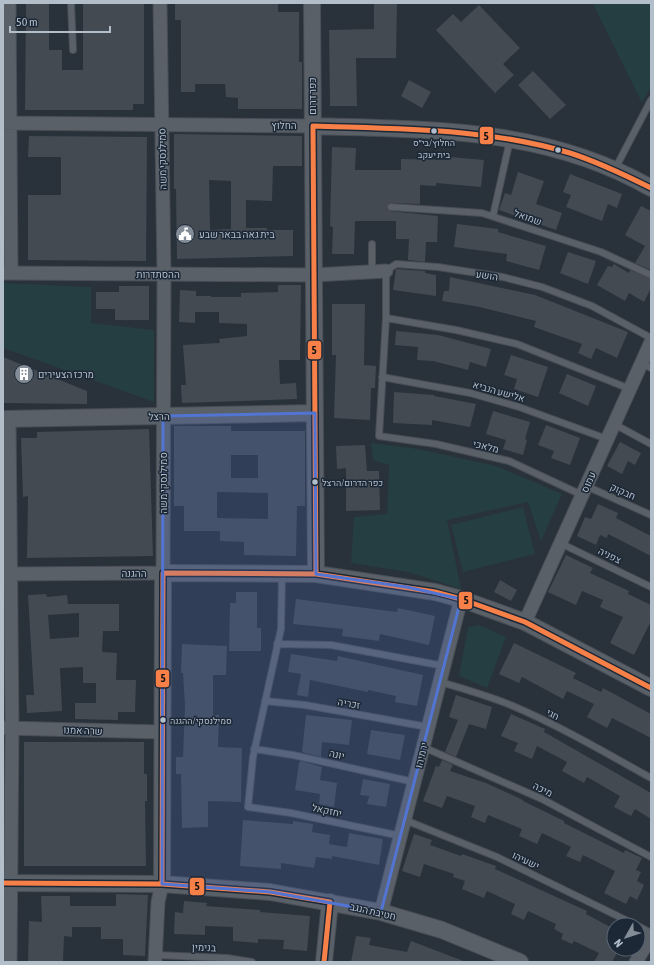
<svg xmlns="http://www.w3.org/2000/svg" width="654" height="965" font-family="'Asap Condensed',Heebo,sans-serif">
	<rect width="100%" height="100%" fill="#29313a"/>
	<path fill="#253e41" d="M587 3H651V86L642 103 593 4Z
		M3 283 91 287V323L154 330V402L3 348Z
		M371 443 419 449 496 466 562 494 541 541 528 502 447 520 461 589 408 572 351 563 354 517 387 514 389 465 373 460Z
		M523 507 535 554 463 572 451 525Z
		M479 625 506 637 487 688 459 676 468 627Z"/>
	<path fill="#434a52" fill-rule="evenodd" d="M26 3H49V50H62V70H83V3H144V104H133V110H25Z
		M175 3H278V12H299V62H302V109H238V98L226 97 225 84H195V92H181V20H175Z
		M374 3H397L396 58H356L357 106H330L329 30 374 29Z
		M479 5 520 48 503 64 514 75 495 93 436 30 453 14 461 22Z
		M533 71 566 105 550 119 518 85Z
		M409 80 431 92 422 108 401 96Z
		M174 134 302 136V166H273L272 201 246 200V228H267V230H293V256L177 259 176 189H174ZM209 180 231 181V229L210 230Z
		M29 136 147 137 146 261 28 260V195H61V157H28Z
		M332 147 356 148 355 170H401V159L449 160 450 157 484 160 481 187 436 183V186L420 185V204L391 203 388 204 387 209 390 211 438 216 437 242H426L425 262 408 260 409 239H396V221H355L354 254H332L333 227 330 226Z
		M518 172 544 181 536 204 562 213 556 230 499 210 505 193 511 195Z
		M570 174 622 194 617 208 608 204 602 221 566 207 571 195 563 192Z
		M641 206 651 211V270L635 263 645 246 625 235Z
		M457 224 498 229V232L546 246 539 270 506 261 507 254 454 247Z
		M568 252 596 261 588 284 560 273Z
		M614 264 629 273 630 270 651 279V288L644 302 629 293 625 301 597 285 608 266 612 267Z
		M396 269 425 271V273L436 275V296L393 290Z
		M450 277 535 295 628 332 617 358 596 348 591 359 578 353 582 344 534 327 536 321 475 306 442 301 444 291H449Z
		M278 285H301L300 360H279L280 384 296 383 297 399 182 403 181 385H186L183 345 220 343 219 339 247 336V324L219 323V312H195V323L179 322 180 290 196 291V296H211V297H241V293L278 292Z
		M119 286H149V320H115V309H96V292H119Z
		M332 304H365L364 365 376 366 375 388H371L370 420 334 418 336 355H332Z
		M396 331 438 335 491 349 486 367 470 362 468 370 433 361 417 360 418 347 395 345Z
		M511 355 548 367 538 397 514 389 517 379 504 375Z
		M3 357 87 391V404L3 403Z
		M567 374 596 386 588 406 559 393Z
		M394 392 434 395V396L476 404 470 427 432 420V425L393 423Z
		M493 411 530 422 525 439 527 440 523 455 503 449 506 440 486 434Z
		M546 425 580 438 570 465 551 458 554 451 538 445Z
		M174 426H231V431H305V506H297L296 556 244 555V542L220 541V531H184V506H174ZM231 455H258V478H231ZM217 492 268 493V519L217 518Z
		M149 429 153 556 27 558 28 496 23 497 21 438H37V432Z
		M620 442 641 453 635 465 628 461 622 474 607 466Z
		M365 445 367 471H379L380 510 346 511V468L337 469 336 446Z
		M598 504 618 513 616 518 651 536V556L608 534 607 538 600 535 596 545 577 536 585 517 591 519Z
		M566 555 593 568 590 573 629 591 628 594 651 605V621L634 655 610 643 623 617 600 607 603 600 582 591 576 605 548 592Z
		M500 580 517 590 511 601 494 592Z
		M236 592H257V628H261V651H229L230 603H236Z
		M46 594 47 597 67 595 68 604H119V631H103L102 652 117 653 116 680H136L135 712H118V720L75 719V703H96V683H83V667L60 668 62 711 27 713 26 695H34L28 595ZM79 613V637L50 639 48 615Z
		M296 599 397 612 398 608 435 616 429 645 380 634 379 641 342 636 343 629 293 624Z
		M514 643 576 673 573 678 601 692 603 688 651 714V738L612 718 607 728 587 717 594 704 567 691 563 699 522 677 519 683 499 674Z
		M182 644 227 646 226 675H213V715H219L218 747 242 748 241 802 208 801V827L182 828 181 774H176V757H183L185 706 183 673H181Z
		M291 654 337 661 338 656 423 675 417 706 395 702 396 696 368 690V692L310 680 308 697 297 695 301 674 288 672Z
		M456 695 492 707 486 729 469 724 456 757 445 752 458 720 449 717Z
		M511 714 545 729 544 732 651 793V819L635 809 631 816 614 807 620 796 587 777 584 783 562 771 567 762 537 746 532 759 514 751 518 743 501 736Z
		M306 715 352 720 349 745 322 742 321 757 302 752Z
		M371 730 405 735 400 760 367 754Z
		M24 742H144V774H147V801H145L146 866H24Z
		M442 760 453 765 450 771 486 783 523 800V801L564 821V823L624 853 625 850 642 858 636 870 641 872 637 881 644 885 637 900 630 896 626 904 604 893 615 871 583 855 580 862 566 856 571 847 542 833 537 844 519 836 522 829 488 815 485 823 471 817 475 806 447 796 442 808 423 801 436 766 439 767Z
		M301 761 322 767 320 780 337 783 334 807 319 804 320 794 295 790 299 763Z
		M363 779 390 784 386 807 367 804 369 796 360 795Z
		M243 820 293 824V821L313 824 312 832 330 835 329 844 347 847 349 833 383 839 379 865 332 856V859L316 857 314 868 281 863V869L240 866Z
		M414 834 432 840 430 845 461 856 462 854 496 866 495 869 587 911 586 914 614 929V949H619L612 962H594L599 953 574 941 572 944 561 939 563 934 554 929 556 924 528 911 524 920 511 914 515 904 487 891 484 898 462 889 465 881 453 877 454 874 424 864 420 877 402 871Z
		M116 894 148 895 145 956 123 955V939H101V927H72V937L64 936 63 962H28L29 921 42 922 41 896H70V906H116Z
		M184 901 207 903 206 906 260 910V912L310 916 307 951 283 949 284 940 258 939V943L233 941V927L205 926V935L174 934 175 912 183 913Z
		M356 936 371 938 369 945 407 952 411 941 466 962H351Z"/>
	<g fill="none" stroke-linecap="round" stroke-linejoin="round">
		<g stroke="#484d54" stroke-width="8">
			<path id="service" d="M71 3 73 50
				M615 169 651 100
				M391 207 482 213 601 252 651 275
				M493 216 510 140
				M372 244V272
				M386 318 456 330 517 344 630 389
				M641 363 651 368
				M382 377 470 393 519 407 607 439
				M614 424 651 444
				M586 486 651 515
				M582 495 509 461 436 444 379 436 386 318V271L396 264 438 267 503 277 542 287 592 306 651 338
				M560 543 651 587
				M282 575 281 629 253 757 248 807 291 813 401 836
				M277 644 331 645 444 666
				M440 682C464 689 489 696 513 706 560 726 606 753 651 778
				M265 701 305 705 428 727
				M423 747 542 799 651 857
				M254 749 293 755 414 782
				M405 820 497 857 636 925
				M638 926 651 933
				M155 955 227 958 252 962"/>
		</g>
		<g stroke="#484d54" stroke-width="15">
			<path id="minor" d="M9 3 11 273
				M3 123 313 126
				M3 273 314 275 386 271
				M9 418 12 727 10 962
				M3 574 163 573 164 274 160 3
				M525 622 651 342
				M4 728 162 732
				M381 912 461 599
				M155 962 158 902 162 884
				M636 962 651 936"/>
		</g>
		<g stroke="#484d54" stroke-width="18">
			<path id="tertiary" d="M312 3 316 574
				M313 126C431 130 545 127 651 188
				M3 419 315 413
				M3 883 162 884 270 892 381 912 442 930 520 962
				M162 884 163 573 316 574 435 592 461 599 525 622 651 688
				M324 962 330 902"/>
		</g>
		<use href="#service" stroke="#5a6068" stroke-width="6"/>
		<use href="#minor" stroke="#5a6068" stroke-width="13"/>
		<use href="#tertiary" stroke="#5a6068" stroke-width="16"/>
		<g stroke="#1c2836" stroke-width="8">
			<path id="bus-1" d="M313 126 316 574
				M313 126C399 129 487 128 570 153 598 162 625 175 651 188
				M3 883 162 884 270 892 330 902 324 962
				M162 884 163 573 316 574 435 592 461 599 525 622 651 688"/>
		</g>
		<use href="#bus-1" stroke="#f78048" stroke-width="5"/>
	</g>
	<path fill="#5275d3" fill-opacity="0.2" stroke="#5275d3" stroke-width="3" stroke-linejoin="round" d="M315 413 316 574 407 587 461 599 381 912 270 892 162 884 163 416Z"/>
	<defs>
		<g id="civic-disc" transform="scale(1)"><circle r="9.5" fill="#838d98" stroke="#1c2836"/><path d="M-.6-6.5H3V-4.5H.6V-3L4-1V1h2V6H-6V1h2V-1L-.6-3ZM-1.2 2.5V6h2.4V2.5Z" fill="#fff"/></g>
		<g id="building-disc" transform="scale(1)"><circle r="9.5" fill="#838d98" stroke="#1c2836"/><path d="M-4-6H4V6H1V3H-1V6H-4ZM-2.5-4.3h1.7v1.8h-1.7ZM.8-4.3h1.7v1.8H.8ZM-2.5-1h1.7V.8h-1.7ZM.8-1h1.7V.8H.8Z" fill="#fff"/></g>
	</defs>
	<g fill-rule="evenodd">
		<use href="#civic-disc" x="185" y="234"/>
		<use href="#building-disc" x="24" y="374"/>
	</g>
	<g fill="#b3becb" stroke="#1c2836" stroke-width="1.5">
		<circle cx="434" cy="131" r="3.5"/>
		<circle cx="558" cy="150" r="3.5"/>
		<circle cx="315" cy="482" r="3.5"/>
		<circle cx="163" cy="720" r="3.5"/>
	</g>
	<g text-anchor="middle" stroke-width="3" stroke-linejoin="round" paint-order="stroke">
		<g font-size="9" fill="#b3becb" stroke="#1c2836" text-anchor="start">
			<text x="434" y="146" text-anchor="middle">החלוץ/בי״ס<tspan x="434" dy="12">בית יעקב</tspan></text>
			<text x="322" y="486">כפר הדרום/הרצל</text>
			<text x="170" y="724">סמילנסקי/ההגנה</text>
		</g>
		<g font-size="10" fill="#b3becb" stroke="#1c2836">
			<text transform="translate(312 96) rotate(-90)" y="4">כפר דרום</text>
			<text x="284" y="129">החלוץ</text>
			<text transform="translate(162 159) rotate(-91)" y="4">סמילנסקי משה</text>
			<text transform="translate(528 217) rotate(19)" y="4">שמואל</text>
			<text x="158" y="278">ההסתדרות</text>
			<text transform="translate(487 275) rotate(9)" y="4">הושע</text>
			<text transform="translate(499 391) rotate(16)" y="4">אלישע הנביא</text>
			<text transform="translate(159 416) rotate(-1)" y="4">הרצל</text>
			<text transform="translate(486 446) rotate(13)" y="4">מלאכי</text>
			<text transform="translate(588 482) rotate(-66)" y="4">עמוס</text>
			<text transform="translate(163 483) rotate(-90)" y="4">סמילנסקי משה</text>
			<text transform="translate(623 491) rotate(24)" y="4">חבקוק</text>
			<text transform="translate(610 555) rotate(26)" y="4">צפניה</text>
			<text x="134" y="577">ההגנה</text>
			<text transform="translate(349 703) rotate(10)" y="4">זכריה</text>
			<text transform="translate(553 714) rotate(26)" y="4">חגי</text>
			<text transform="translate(83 730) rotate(2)" y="4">שרה אמנו</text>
			<text transform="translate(337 754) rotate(13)" y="4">יונה</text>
			<text transform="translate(421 755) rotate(-76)" y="4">ירמיהו</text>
			<text transform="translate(543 789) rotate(26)" y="4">מיכה</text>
			<text transform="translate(327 810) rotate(12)" y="4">יחזקאל</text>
			<text transform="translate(526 860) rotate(25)" y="4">ישעיהו</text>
			<text transform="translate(373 911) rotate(13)" y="4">חטיבת הנגב</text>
			<text transform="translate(204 947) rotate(2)" y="4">בנימין</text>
		</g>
		<g font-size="10" fill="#b3becb" stroke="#1c2836" text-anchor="start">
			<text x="199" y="238">בית גאה בבאר שבע</text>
			<text x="38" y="378">מרכז הצעירים</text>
		</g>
	</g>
	<g stroke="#1c2836" stroke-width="1.5">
		<rect x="479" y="126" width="15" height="19" rx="4" fill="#f78048"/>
		<rect x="307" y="340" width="15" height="20" rx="4" fill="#f78048"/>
		<rect x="458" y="591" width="15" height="19" rx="4" fill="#f78048"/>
		<rect x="155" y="669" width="15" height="19" rx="4" fill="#f78048"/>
		<rect x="189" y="877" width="16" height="19" rx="4" fill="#f78048"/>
	</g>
	<g font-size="11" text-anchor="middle" font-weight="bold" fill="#111">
		<text x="486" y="140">5</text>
		<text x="314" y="354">5</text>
		<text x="466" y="604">5</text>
		<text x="163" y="682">5</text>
		<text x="197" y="890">5</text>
	</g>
	<rect width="654" height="965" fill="none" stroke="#b3becb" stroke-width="8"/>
	<g transform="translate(626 937) rotate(231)"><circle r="19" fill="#1c2836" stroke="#586472"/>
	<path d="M0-3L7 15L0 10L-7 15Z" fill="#838d98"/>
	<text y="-6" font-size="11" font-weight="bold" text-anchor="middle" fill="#b3becb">N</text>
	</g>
	<path d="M10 26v6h100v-6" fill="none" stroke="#b3becb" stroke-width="2"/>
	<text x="16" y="26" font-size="12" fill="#b3becb" stroke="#1c2836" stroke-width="3" paint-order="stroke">50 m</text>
</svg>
